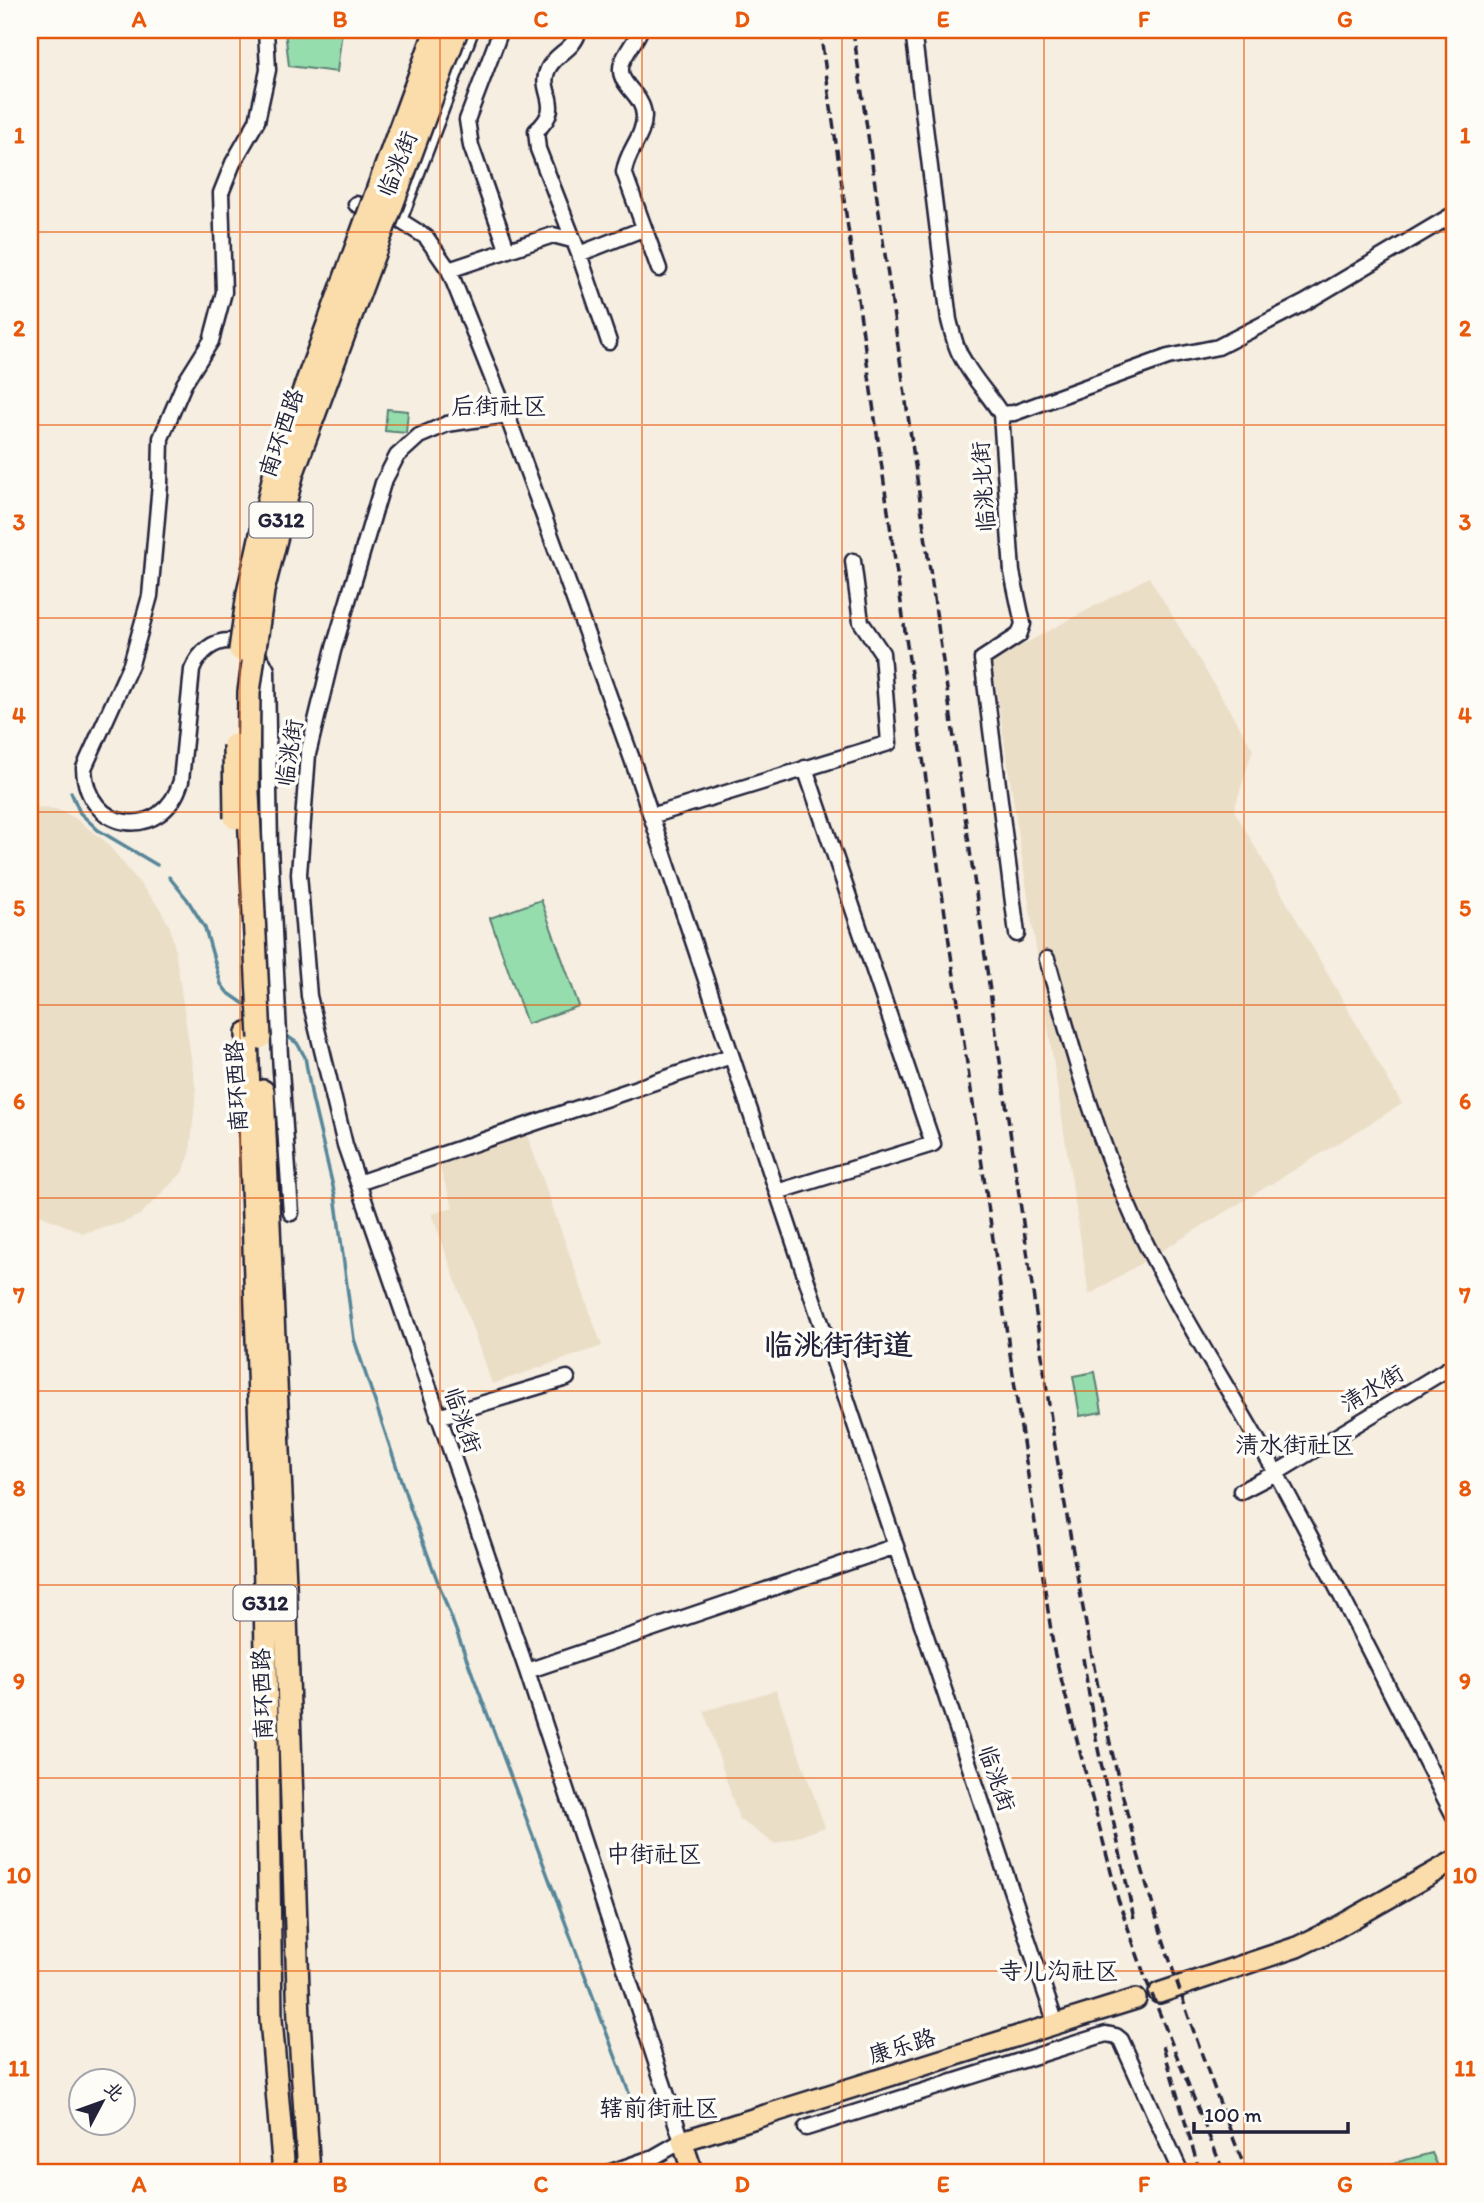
<svg xmlns="http://www.w3.org/2000/svg" width="1484" height="2203" font-family="Itim,'LXGW WenKai TC',sans-serif">
	<rect width="100%" height="100%" fill="#f5eee1"/>
	<filter id="ink" filterUnits="userSpaceOnUse"><feTurbulence type="fractalNoise" baseFrequency=".0143" numOctaves="2"/><feDisplacementMap in="SourceGraphic" scale="14" xChannelSelector="R" yChannelSelector="G"/><feConvolveMatrix kernelMatrix="1 2 1 2 8 2 1 2 1" color-interpolation-filters="sRGB"/></filter>
	<g filter="url(#ink)">
		<path fill="#ebdec7" d="M1149 577 1253 749 1234 810 1402 1104 1089 1295 992 661Z
			M35 807 56 809 75 818 106 842 159 907 170 927 175 949 196 1091 190 1154 182 1173 140 1215 122 1223 83 1233 30 1211V808Z
			M526 1132 602 1346 492 1384 432 1214 453 1207 438 1163Z
			M776 1690 825 1827 775 1844 739 1819 704 1711Z"/>
		<path fill="#95ddac" stroke="#5c8074" stroke-width="2" d="M285 30H342L337 72 289 66Z
			M387 409 408 411 406 433 385 431Z
			M541 900 579 1006 527 1024 490 918Z
			M1095 1372 1102 1412 1080 1416 1073 1376Z
			M1432 2153 1441 2173H1357Z"/>
		<g fill="none" stroke-linecap="round" stroke-linejoin="round">
			<path stroke="#578699" stroke-width="3.5" d="M71 792 80 813 98 830 157 865
				M169 877 187 899 205 928 221 984 227 992 250 1008
				M284 1034 297 1043 305 1057 312 1098 335 1195 354 1339 411 1510 638 2117"/>
			<g stroke="#22223b" stroke-width="19">
				<path id="minor" d="M266 30 268 70 257 121 233 163 221 193 224 292 211 341 184 384 161 438 160 484 150 596 131 664 84 768C86 833 163 843 181 781L192 670C208 631 250 632 267 670L270 847 280 1056 291 1213
					M501 30 467 120 471 146 507 249
					M579 30C574 51 556 52 548 69 537 92 566 105 536 131L538 149 579 254 609 342
					M640 30C636 41 625 53 622 63 615 85 643 92 644 116 644 138 627 150 624 172L659 269
					M913 30 949 320C953 335 956 350 965 363 975 381 990 396 1001 414L1012 572 1023 624 1019 635 982 659 1017 934
					M356 204 399 220 426 237 449 270 507 415 632 759 1056 2024
					M399 220 471 30
					M579 254 643 229
					M449 270 553 235 572 240
					M1001 414 1014 413 1168 357 1218 347 1306 302 1454 214
					M507 415 447 424 419 436 397 456 383 483 333 651 308 754 299 874 309 996 345 1145 527 1671 682 2141 654 2157 608 2173
					M651 816 889 743 882 653 861 622 853 561
					M1047 959C1072 1048 1095 1134 1134 1219 1175 1307 1229 1388 1276 1473 1338 1586 1395 1702 1454 1816
					M358 1183 731 1056
					M777 1192 933 1144 805 768
					M438 1417 567 1378
					M1241 1491 1276 1473 1454 1365
					M527 1671 896 1546
					M806 2128 1106 2034 1116 2036 1121 2040 1181 2173"/>
			</g>
			<g stroke="#22223b" stroke-width="24">
				<path id="major" d="M1159 1993 1297 1947 1336 1928 1454 1861
					M693 2173 682 2141 1136 1999"/>
			</g>
			<g stroke="#22223b" stroke-width="26">
				<path id="highway" d="M247 1033 265 1584 271 2019 284 2173
					M263 1091 285 1584 299 2021 309 2173"/>
			</g>
			<use href="#minor" stroke="#fdfcf7" stroke-width="14"/>
			<use href="#major" stroke="#faddab" stroke-width="19"/>
			<use href="#highway" stroke="#faddab" stroke-width="21"/>
			<path stroke="#22223b" stroke-width="3.5" stroke-dasharray="10 5" stroke-linecap="butt" d="M820 30 948 935 1054 1651 1118 1899 1145 1977 1224 2173
				M853 30 1054 1440C1075 1562 1094 1685 1125 1805 1157 1931 1199 2053 1247 2173
				M1083 1658 1097 1744 1134 1919
				M1163 2046 1200 2173"/>
			<g stroke="#22223b" stroke-width="26" stroke-linecap="butt">
				<path id="highway-bridge" d="M240 650 248 593 276 466 436 30
					M234 745 235 818
					M260 1038 248 792 249 692 263 591 293 472 457 30"/>
			</g>
			<use href="#highway-bridge" stroke="#faddab" stroke-width="21"/>
		</g>
	</g>
	<path fill="none" stroke="#e8590c" stroke-width="2" stroke-opacity="0.55" d="M240 30V2173M440 30V2173M642 30V2173M842 30V2173M1044 30V2173M1244 30V2173M30 232H1454M30 425H1454M30 618H1454M30 812H1454M30 1005H1454M30 1198H1454M30 1391H1454M30 1585H1454M30 1778H1454M30 1971H1454"/>
	<g text-anchor="middle" stroke-width="7" stroke-linejoin="round" paint-order="stroke">
		<g fill="#fdfcf7" stroke="#646373" stroke-width="2">
			<rect x="249.5" y="502.5" width="63" height="35" rx="5"/>
			<rect x="233.5" y="1585.5" width="63" height="35" rx="5"/>
		</g>
		<g font-size="21" font-weight="bold" fill="#22223b">
			<text x="281" y="527">G312</text>
			<text x="265" y="1610">G312</text>
		</g>
		<g font-size="23" fill="#22223b" stroke="#fdfcf7">
			<text transform="translate(397 164) rotate(-68)" y="8">临洮街</text>
			<text transform="translate(281 433) rotate(-71)" y="8">南环西路</text>
			<text transform="translate(983 487) rotate(-94)" y="8">临洮北街</text>
			<text transform="translate(289 753) rotate(-81)" y="8">临洮街</text>
			<text transform="translate(236 1086) rotate(-93)" y="8">南环西路</text>
			<text transform="translate(1372 1388) rotate(-31)" y="8">清水街</text>
			<text transform="translate(463 1420) rotate(71)" y="8">临洮街</text>
			<text transform="translate(262 1694) rotate(-92)" y="8">南环西路</text>
			<text transform="translate(997 1778) rotate(71)" y="8">临洮街</text>
			<text transform="translate(902 2046) rotate(-17)" y="8">康乐路</text>
		</g>
		<g font-size="24" fill="#22223b" stroke="#fdfcf7">
			<text x="499" y="414">后街社区</text>
			<text x="1295" y="1453">清水街社区</text>
			<text x="654" y="1862">中街社区</text>
			<text x="1059" y="1979">寺儿沟社区</text>
			<text x="659" y="2116">辖前街社区</text>
		</g>
		<g font-size="30" font-weight="bold" fill="#22223b" stroke="#fdfcf7">
			<text x="838" y="1355">临洮街街道</text>
		</g>
	</g>
	<rect width="1484" height="2203" fill="none" stroke="#fdfcf7" stroke-width="77"/>
	<g transform="translate(102 2102) rotate(49)"><circle r="33" fill="#fdfcf7" stroke="#a5a5ac" stroke-width="2"/>
	<path d="M0-5L12 26L0 18L-12 26Z" fill="#22223b"/>
	<text y="-10" font-size="19" font-weight="bold" text-anchor="middle" fill="#22223b">北</text>
	</g>
	<path d="M1194 2122v10h154v-10" fill="none" stroke="#22223b" stroke-width="3.5"/>
	<text x="1204" y="2122" font-size="21" fill="#22223b" stroke="#fdfcf7" stroke-width="5" paint-order="stroke">100 m</text>
	<rect x="38" y="38" width="1408" height="2126" fill="none" stroke="#e8590c" stroke-width="2.5"/>
	<g font-size="23" text-anchor="middle" font-weight="bold" fill="#e8590c">
		<text x="139" y="27">A</text>
		<text x="340" y="27">B</text>
		<text x="541" y="27">C</text>
		<text x="742" y="27">D</text>
		<text x="943" y="27">E</text>
		<text x="1144" y="27">F</text>
		<text x="1345" y="27">G</text>
		<text x="19" y="143">1</text>
		<text x="1465" y="143">1</text>
		<text x="19" y="336">2</text>
		<text x="1465" y="336">2</text>
		<text x="19" y="530">3</text>
		<text x="1465" y="530">3</text>
		<text x="19" y="723">4</text>
		<text x="1465" y="723">4</text>
		<text x="19" y="916">5</text>
		<text x="1465" y="916">5</text>
		<text x="19" y="1109">6</text>
		<text x="1465" y="1109">6</text>
		<text x="19" y="1303">7</text>
		<text x="1465" y="1303">7</text>
		<text x="19" y="1496">8</text>
		<text x="1465" y="1496">8</text>
		<text x="19" y="1689">9</text>
		<text x="1465" y="1689">9</text>
		<text x="19" y="1883">10</text>
		<text x="1465" y="1883">10</text>
		<text x="19" y="2076">11</text>
		<text x="1465" y="2076">11</text>
		<text x="139" y="2192">A</text>
		<text x="340" y="2192">B</text>
		<text x="541" y="2192">C</text>
		<text x="742" y="2192">D</text>
		<text x="943" y="2192">E</text>
		<text x="1144" y="2192">F</text>
		<text x="1345" y="2192">G</text>
	</g>
</svg>
